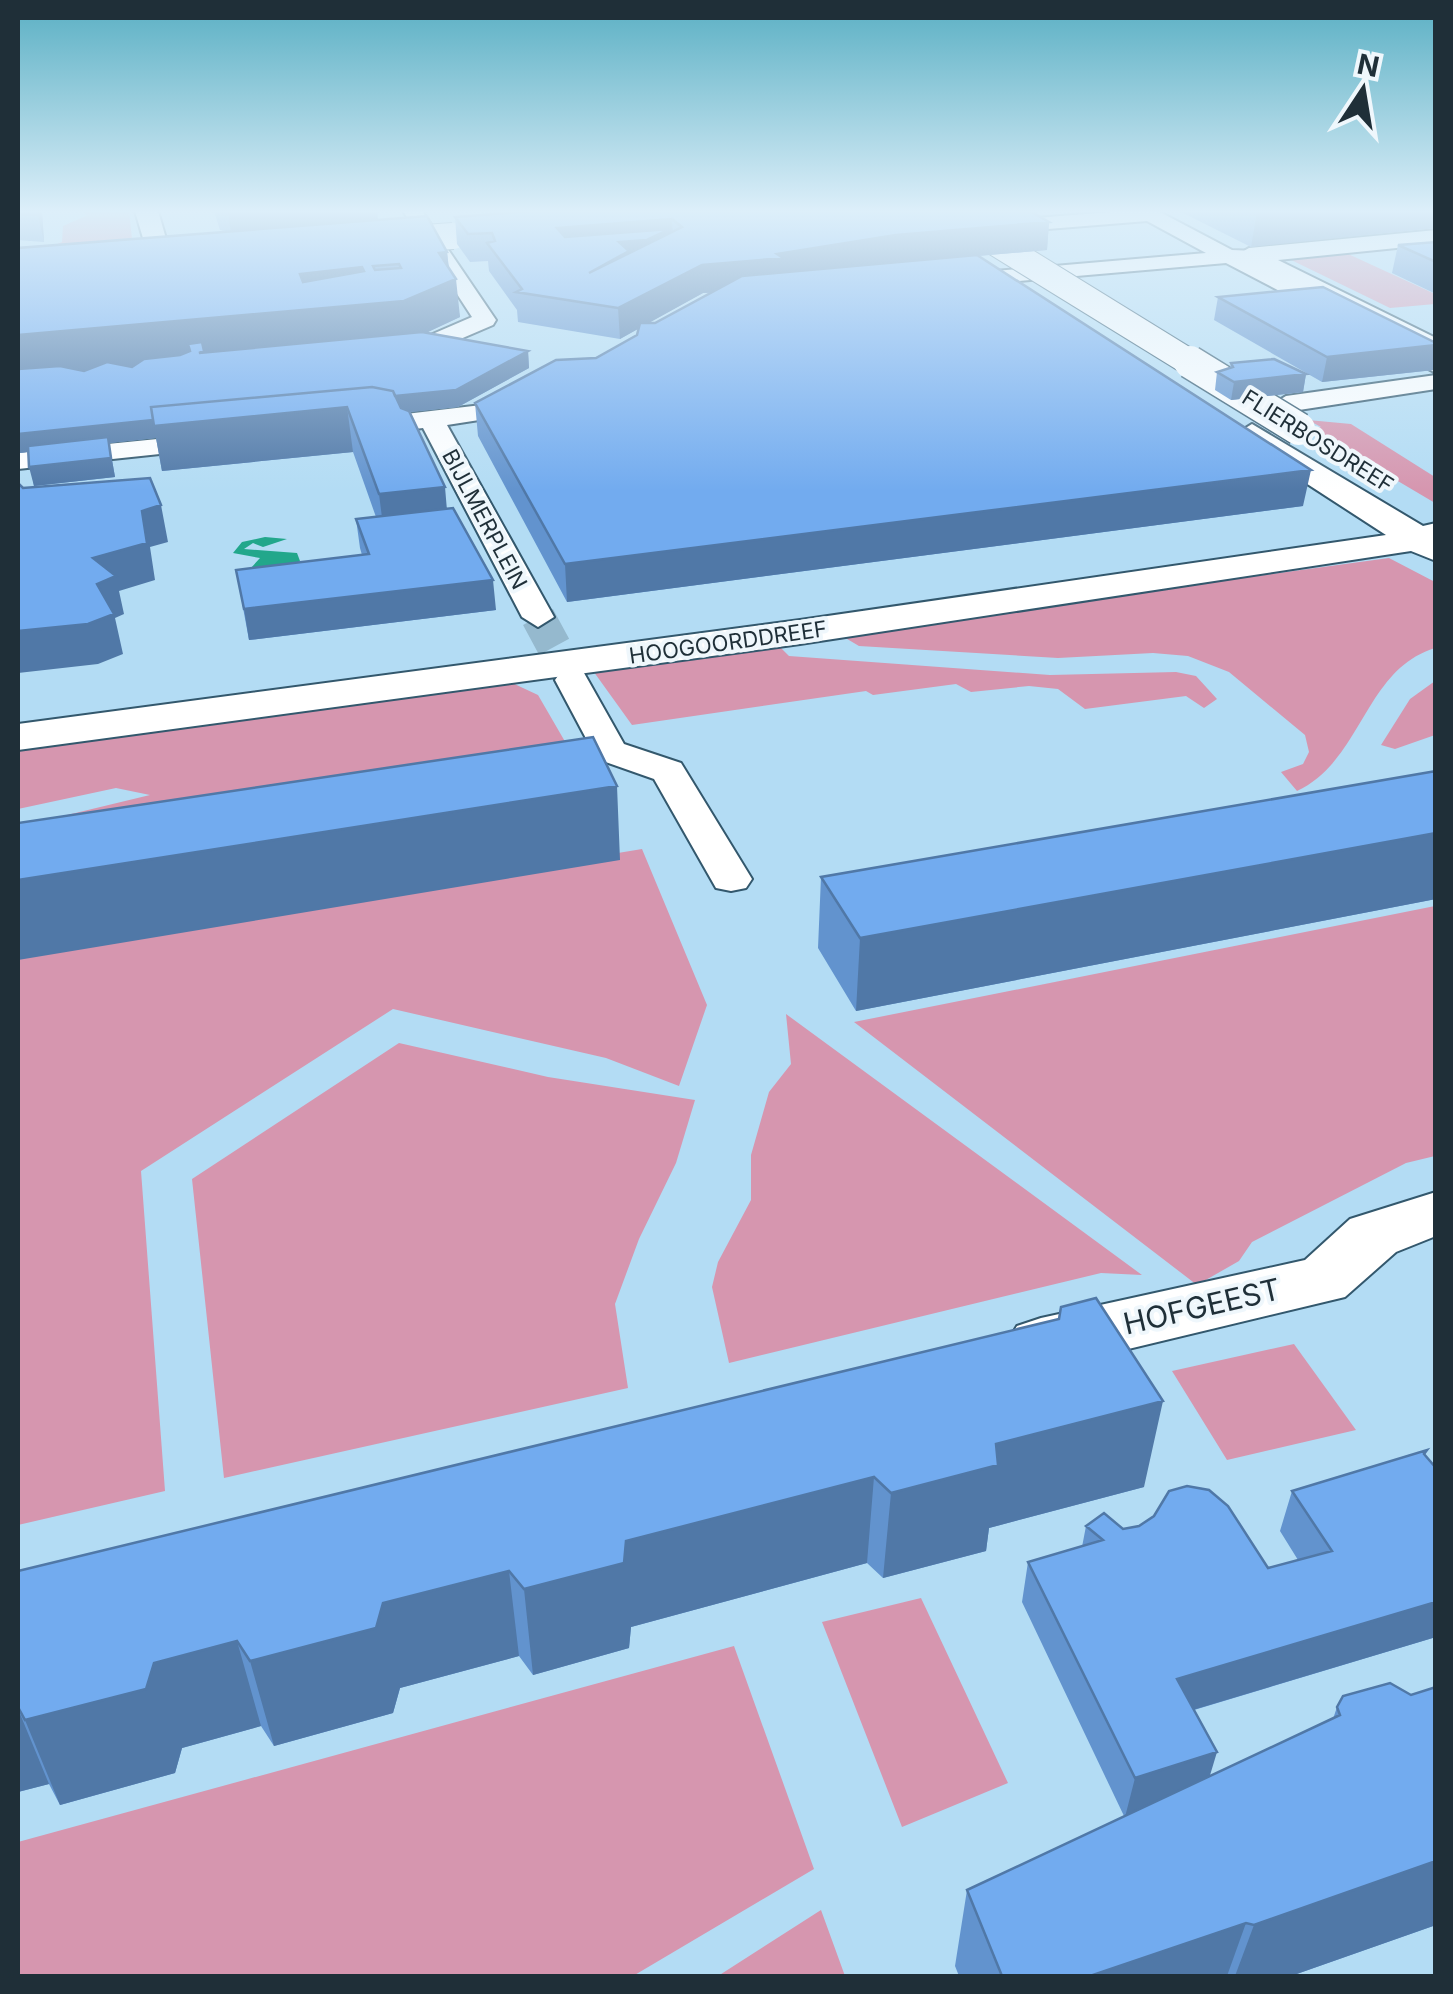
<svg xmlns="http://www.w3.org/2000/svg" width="1453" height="1994" font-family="Inter,sans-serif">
	<rect width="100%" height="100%" fill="#b3dcf4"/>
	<path fill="#d696af" d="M80 211H129L132 239 55 245 62 242 63 226 88 215Z
		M1346 253 1435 294V304L1390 308 1285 257Z
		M1308 420 1351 424 1435 477V503L1310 429 1321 427Z
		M1389 558 1435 582V648C1364 670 1363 760 1297 791L1281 772 1303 764 1309 752 1305 735 1229 672 1188 656 1153 653 1058 658 859 646 837 633Z
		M774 641 789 656 1050 675 1176 672 1196 676 1217 699 1204 708 1186 696 1085 709 1058 689 1029 686 971 692 956 684 873 695 866 691 632 725 591 668Z
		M506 680 538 695 567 745 48 830 63 816 150 795 116 788 18 809V745Z
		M1435 681V735L1395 749 1381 745 1410 699Z
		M642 849 707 1005 679 1086 606 1058 393 1009 141 1171 165 1491 18 1525V953Z
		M1435 906V1156L1406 1163 1252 1242 1239 1261 1197 1285 854 1022Z
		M786 1014 1142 1275 1101 1273 729 1363 712 1287 718 1262 751 1200V1155L769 1092 791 1064Z
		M399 1043 548 1077 695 1100 676 1163 639 1239 615 1304 628 1388 224 1478 192 1179Z
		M1294 1344 1356 1430 1227 1460 1172 1371Z
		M921 1598 1008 1783 902 1827 822 1622Z
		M734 1646 814 1869 633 1976H18V1842Z
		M821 1910 845 1976H718Z"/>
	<path fill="#22a78b" d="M265 537 287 539 263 547 253 543 244 549 297 553 300 561 279 574 250 569 260 558 233 553 242 542Z"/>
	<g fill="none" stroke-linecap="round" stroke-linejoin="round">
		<path stroke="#95b9ce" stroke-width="34" stroke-dasharray="34 18" stroke-linecap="butt" d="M538 617 572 680"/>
		<g stroke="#33586d" stroke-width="4">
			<path id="pedestrian" d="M403 211H422L496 320 493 325 437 349H421V339L472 317Z
				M1123 211H1158L1232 250 1256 251 1259 255 1252 260 1436 356V373L1226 263 948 287 937 281 948 275 1206 253 1147 221 1023 231 1013 225 1023 219Z
				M1436 375V389L1286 412 1273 404 1286 396Z
				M531 386 540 389 544 394 540 399 505 416 447 425 554 617 538 627 522 617 423 428 355 436 342 428 355 420 490 404Z
				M217 433 226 435 230 441 226 447 18 469V453Z
				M572 670 584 673 624 744 681 763 752 879 746 888 731 891 716 888 654 779 597 759 555 680 560 673Z"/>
		</g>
		<g stroke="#33586d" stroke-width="4">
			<path id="minor" d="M1436 230V244L1278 260 1436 338V358L1237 255 1249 248Z
				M1436 1192V1236L1396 1252 1345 1297 1041 1370 1017 1362 1006 1344 1017 1326 1041 1318 1305 1260 1350 1219Z"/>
		</g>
		<g stroke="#33586d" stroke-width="4">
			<path id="tertiary" d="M1252 424 1423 526 1436 523V561L1411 551 800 644 18 750V724L800 620 1386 535 1241 441 1236 434Z"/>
		</g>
		<g stroke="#33586d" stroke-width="4">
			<path id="secondary" d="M135 211H158L169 249H213L225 256 213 263 150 262Z"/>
		</g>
		<use href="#pedestrian" fill="#fff" fill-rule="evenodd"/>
		<use href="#minor" fill="#fff" fill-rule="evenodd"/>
		<use href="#tertiary" fill="#fff" fill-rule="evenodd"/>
		<use href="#secondary" fill="#fff" fill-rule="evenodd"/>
		<g stroke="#33586d" stroke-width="28" stroke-linecap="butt">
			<path id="tertiary-bridge-far1" d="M980 233 1194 365"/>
		</g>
		<g stroke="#33586d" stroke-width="35" stroke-linecap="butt">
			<path id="tertiary-bridge" d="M1190 362 1299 429"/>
		</g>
		<g stroke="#33586d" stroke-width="28" stroke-linecap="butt">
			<path id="secondary-bridge" d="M383 241 453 236"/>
		</g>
		<use href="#tertiary-bridge-far1" stroke="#fff" stroke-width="26"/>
		<use href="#tertiary-bridge" stroke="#fff" stroke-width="32"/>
		<use href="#secondary-bridge" stroke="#fff" stroke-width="26"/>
	</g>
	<path fill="#6293ce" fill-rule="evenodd" d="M18 211H42L44 242 18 240Z
		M214 211H377L378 220 447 252 449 268 460 317 425 333 528 351 529 368 458 407 410 412 447 509 496 610 249 640 236 570 362 555 360 548 356 519 376 517 353 452 162 471 156 438 109 443 115 477 34 486 28 452 18 453V248L228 232 220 230Z
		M1179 211H1436L1251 247Z
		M455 217 1049 222 1047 250 978 256 1303 506 567 602 478 436 475 403 596 358 637 335 639 328 620 339 518 322 517 310 489 271 488 261 470 262 457 244ZM703 293H712L655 323H648Z
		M1436 242V294L1392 273 1398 245Z
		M1218 297 1434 370 1322 382 1214 320Z
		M1231 363 1306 374 1303 392 1231 400 1215 390 1217 372 1230 368Z
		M1436 771V899L856 1011 818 948 821 877Z
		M1059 1319 1144 1487 989 1528 986 1551 883 1578 867 1563 631 1627 629 1648 533 1675 519 1656 400 1688 393 1713 274 1746 261 1726 182 1748 175 1773 60 1805 49 1784 18 1792V1571Z
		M1427 1450 1425 1455 1436 1468V1637L1194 1710 1210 1776 1333 1719 1337 1707 1411 1695 1436 1687V1925L1291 1976H959L955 1966 967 1890 1124 1816 1022 1602 1028 1562 1082 1547 1086 1526 1123 1529 1139 1526 1154 1516 1268 1568 1298 1560 1280 1531 1292 1491Z"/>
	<path fill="#5078a7" d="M38 211H42L44 242 38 215Z
		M228 211H377L378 222 231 233Z
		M1436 211V228L1251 247 1257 212Z
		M672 219 673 246 671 256 558 255 557 228Z
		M1049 222 1047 250 895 263 782 287 703 293 620 339 618 308 702 265 896 235Z
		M447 252 450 281 456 279 460 317 409 341 18 377V335L300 274 362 267 366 304 439 253Z
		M1436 345 1434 370 1322 382 1327 357Z
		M528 351 529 368 458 407 351 418 347 407 353 452 162 471 156 438 109 443 115 477 34 486 29 467 109 443 18 453V434Z
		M1306 374 1303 392 1231 400 1234 382Z
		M1311 470 1303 506 567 602 565 564Z
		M445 487 449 534 385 541 379 494Z
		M161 505 168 542 150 547 155 580 119 591 124 614 115 618 123 654 98 664 18 673V631L142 511Z
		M493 580 496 610 249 640 244 609Z
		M617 786 620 860 18 960V880Z
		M1436 833V899L856 1011 860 938Z
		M1163 1401 1144 1487 989 1528 986 1551 883 1578 891 1493 996 1444Z
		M874 1477 867 1563 631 1627 629 1648 533 1675 524 1589 626 1541Z
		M509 1571 519 1656 400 1688 393 1713 274 1746 250 1661 383 1603Z
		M1436 1602V1637L1166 1718 1177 1679Z
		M237 1641 261 1726 182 1748 175 1773 60 1805 25 1720 154 1663Z
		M18 1709 49 1784 18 1792Z
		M1217 1752 1205 1792 1125 1817 1135 1778Z
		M1436 1861V1925L1291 1976H1235L1254 1925Z
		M1246 1923 1227 1976H1090Z"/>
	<path fill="#72abef" stroke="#5078a7" stroke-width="2.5" fill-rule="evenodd" d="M18 211H38V215L18 214Z
		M531 211H1030L1049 222 896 235 777 254 783 258 702 265 618 308 516 292 522 289 487 243 495 241 492 233 468 234 455 217ZM672 219 682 227 589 273 629 251 619 242 647 240 670 229 565 237 557 228Z
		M427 216 447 252 439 253 456 279 404 301 18 335V248ZM399 264 401 268 375 270 373 266ZM362 267 364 271 303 282 300 274Z
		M1436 242V262L1398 245Z
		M977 255 1311 470 565 564 475 403 556 360 596 358 637 335 640 323H655L742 276Z
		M1323 287 1436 343V345L1327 357 1218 297Z
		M422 332 528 351 456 390 395 396 393 391 372 387 151 407 153 420 18 434V369L60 366 84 371 107 362 132 367 144 359 180 355 190 351 188 344 202 342 204 351 199 353Z
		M1274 359 1306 374 1234 382 1217 372 1233 367 1231 363Z
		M372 387 393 391 401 408 409 411 445 487 379 494 347 407 154 426 151 407Z
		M108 437 111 458 29 467 28 446Z
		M150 478 161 505 142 511 147 543 93 558 116 576 97 584 114 614 88 624 18 631V483L23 488Z
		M453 508 493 580 244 609 236 570 369 554 356 519Z
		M593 737 617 786 18 880V823Z
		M1436 771V833L860 938 821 877Z
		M1096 1298 1163 1401 996 1444 998 1465 891 1493 874 1477 626 1541 624 1563 524 1589 509 1571 383 1603 376 1628 250 1661 237 1641 154 1663 146 1689 25 1720 18 1707V1571L1059 1319 1061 1307Z
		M1427 1450 1424 1454 1436 1468V1602L1177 1679 1217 1752 1135 1778 1028 1562 1103 1540 1086 1526 1104 1513 1123 1529 1139 1526 1154 1516 1169 1491 1187 1486 1209 1490 1228 1506 1268 1568 1332 1551 1292 1491Z
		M1390 1683 1411 1695 1436 1687V1861L1254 1925 1246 1923 1090 1976H1002L967 1890 1340 1715 1337 1707 1343 1696Z"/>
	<linearGradient id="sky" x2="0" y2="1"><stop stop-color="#59afc3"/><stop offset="0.43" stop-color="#ddeffa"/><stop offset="1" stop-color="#ddeffa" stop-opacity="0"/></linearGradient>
	<rect width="1453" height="491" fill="url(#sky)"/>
	<g text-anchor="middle" stroke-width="8" stroke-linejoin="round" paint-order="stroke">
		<g font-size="22" fill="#1f2f38" stroke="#eff7fc">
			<text transform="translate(1318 441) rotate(32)" y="8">FLIERBOSDREEF</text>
			<text transform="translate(485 519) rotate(62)" y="8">BIJLMERPLEIN</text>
			<text transform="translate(728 642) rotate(-8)" y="8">HOOGOORDDREEF</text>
		</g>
		<g font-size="30" fill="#1f2f38" stroke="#eff7fc">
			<text transform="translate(1202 1307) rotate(-13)" y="10">HOFGEEST</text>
		</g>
	</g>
	<rect width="1453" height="1994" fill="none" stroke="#1f2f38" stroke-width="40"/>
	<g transform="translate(1363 90) rotate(12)" stroke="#eff7fc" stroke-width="8" paint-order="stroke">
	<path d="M0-8L18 38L0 25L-18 38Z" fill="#1f2f38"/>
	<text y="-15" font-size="28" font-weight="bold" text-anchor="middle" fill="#1f2f38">N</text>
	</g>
</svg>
